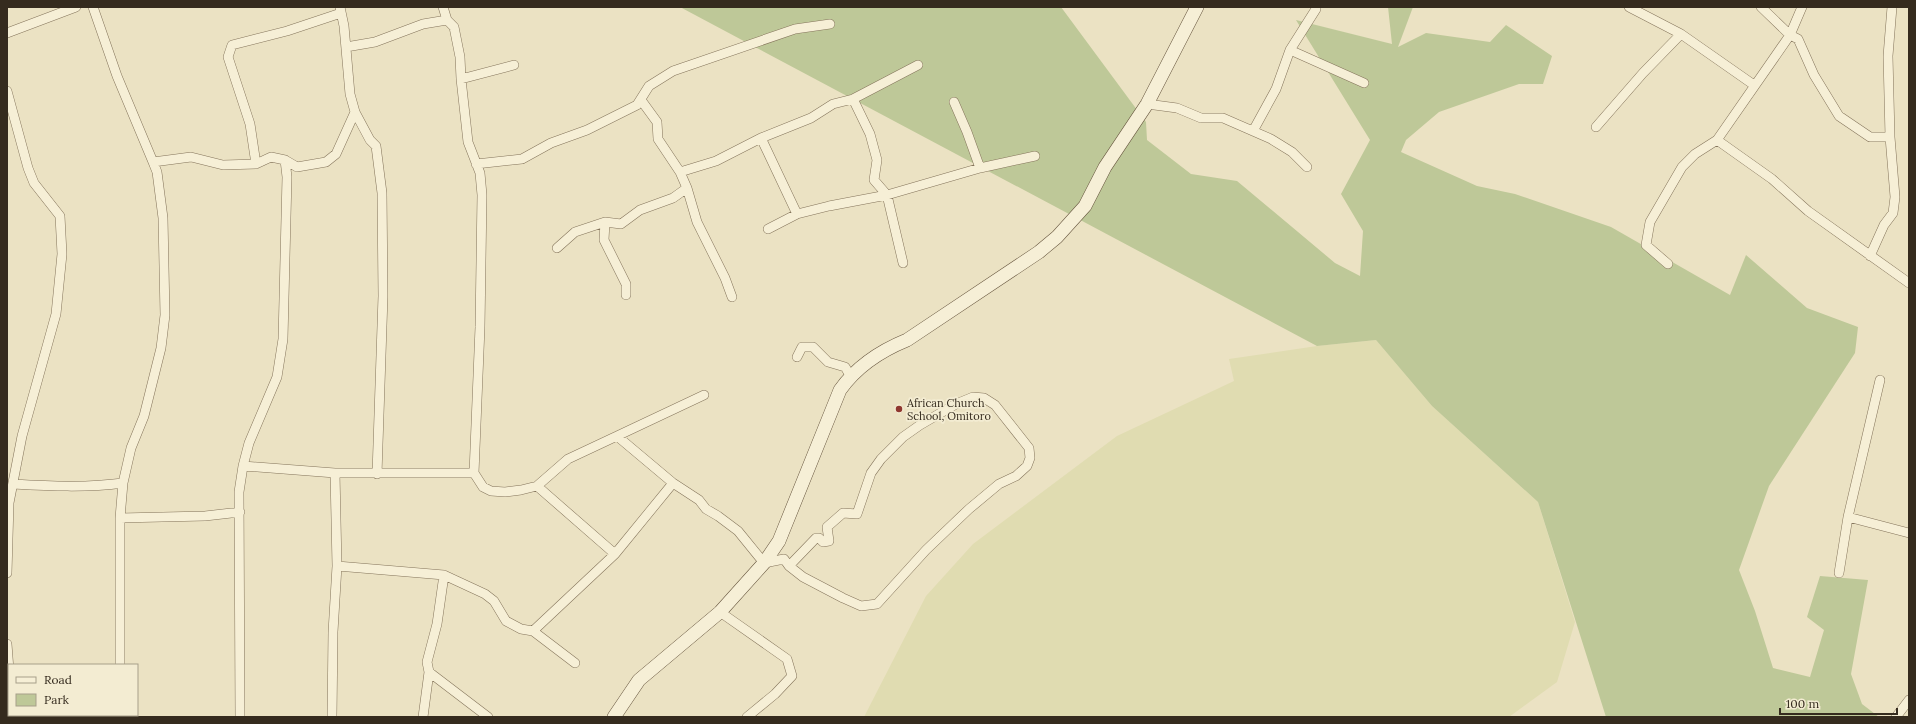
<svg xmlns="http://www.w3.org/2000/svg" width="1916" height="724" font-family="Lora,serif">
	<rect width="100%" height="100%" fill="#ebe2c3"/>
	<path fill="#e0dcb1" d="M1376 340 1432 406 1538 502 1575 622 1557 682 1509 717H864L926 596 973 544 1117 436 1234 381 1229 359 1317 346Z"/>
	<path fill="#bec898" d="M680 7H1061L1146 122 1147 140 1191 174 1237 181 1335 263 1360 276 1363 231 1341 194 1370 140 1296 20 1392 44 1388 7H1413L1398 47 1426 33 1490 42 1506 25 1552 56 1543 84H1519L1439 112 1406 140 1401 152 1477 186 1515 194 1611 227 1730 295 1746 255 1807 308 1858 327 1855 353 1769 486 1739 570 1755 611 1773 668 1810 677 1824 630 1807 617 1820 576 1868 580 1851 674 1862 704 1879 717H1606L1538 502 1432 406 1376 340 1317 346Z"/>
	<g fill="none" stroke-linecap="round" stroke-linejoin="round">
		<g stroke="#84745b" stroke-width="10">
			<path id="minor" d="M93 7 117 76 153 162 157 172 163 218 165 315 161 348 144 416 131 448 123 483 120 518V665
				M340 7 344 26 350 94 355 112 370 140 376 146 382 193 383 296 377 474
				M443 7 447 20 454 27 460 57 461 79 468 142 480 173 482 195 480 327 474 473
				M1629 7 1681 34 1754 85
				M1761 7 1790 35 1798 39 1814 75 1839 116 1870 137H1890
				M1802 7 1790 35 1717 140 1772 179 1808 211 1909 283
				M7 33 76 7
				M346 47 375 42 423 24 447 20
				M1290 50 1364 83
				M461 79 514 65
				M7 91 28 168 34 183 60 216 62 254 56 314 22 436 9 503 7 573
				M853 99 870 134 877 160 874 180 887 195 903 263
				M641 100 657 122 658 139 680 172 687 188 697 222 725 278 732 297
				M954 102 967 132 980 168
				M1147 104 1177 108 1201 118H1223L1271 139 1292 152 1307 167
				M1596 127 1643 73 1681 34
				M1253 131 1276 89 1290 50 1316 9
				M761 138 797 214
				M285 160 297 167 326 162 336 154 355 112
				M153 162 191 157 223 165 256 164 271 157 285 160 287 177 283 339 277 377 249 443 243 466 239 492 240 717
				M256 164 250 124 228 57 232 45 287 31 341 13
				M476 164 522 159 551 143 587 130 637 105 649 86 673 71 795 29 830 24
				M680 172 716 161 761 138 811 118 833 104 853 99 918 65
				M605 222 604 240 626 284V295
				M768 229 797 214 829 206 887 195 980 168 1035 156
				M557 248 575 232 605 222 621 224 640 210 673 198 687 188
				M1870 256 1884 225 1893 213 1895 197 1890 137 1888 56 1892 7
				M1668 264 1646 245 1650 222 1682 167 1695 154 1717 140
				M797 357 802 347H813L828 362 845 367 850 375
				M617 436 704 395
				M243 466 335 473H474L483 487 491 491 505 492 521 490 537 486 568 459 617 436 673 483 699 500 706 509 718 516 738 531 764 563 784 559 789 566 803 577 843 598 861 606 877 604 926 550 969 509 999 484 1016 476 1027 466 1030 458 1029 448 995 405 984 398 973 397 956 404 920 425 903 437 881 459 871 473 857 514 843 513 827 527 829 541 823 542 819 538H816L789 566
				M13 484C49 486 86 488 123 483
				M537 486 615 554
				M1848 517 1909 533
				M120 518 205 516 240 512
				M337 566 444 575 485 594 494 601 506 621 521 629 533 631 575 663
				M1839 573 1848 517 1880 380
				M720 612 787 659 792 676 775 694 747 717
				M533 631 615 554 673 483
				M7 644 9 670
				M429 672 488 717
				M12 715V717
				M120 717V715
				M332 717 333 632 337 566 335 473
				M423 717 429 672 427 662 437 624 444 575
				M1896 717 1909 700"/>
		</g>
		<g stroke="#66553e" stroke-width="14">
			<path id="secondary" d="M614 717 639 680 720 612 764 563 779 541 840 390C857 366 880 351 907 340L1039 252 1057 237 1085 206 1105 167 1147 104 1197 7"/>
		</g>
		<use href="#minor" stroke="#f6efd6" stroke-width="9"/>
		<use href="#secondary" stroke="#f6efd6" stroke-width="13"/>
	</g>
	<circle fill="#8f372f" stroke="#f3ecd2" stroke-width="1.5" cx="899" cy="409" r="4"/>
	<g text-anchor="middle" stroke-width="3.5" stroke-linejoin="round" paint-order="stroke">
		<g font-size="11" fill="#352b1e" stroke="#f3ecd2" text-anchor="start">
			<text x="907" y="407">African Church<tspan x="907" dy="13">School, Omitoro</tspan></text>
		</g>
	</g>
	<rect width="1916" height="724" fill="none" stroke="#352b1e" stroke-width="16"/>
	<rect x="8" y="664" width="130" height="52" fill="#f3ecd2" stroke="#a79f8a"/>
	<rect x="16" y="677" width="20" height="6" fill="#f6efd6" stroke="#a79f8a"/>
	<text x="44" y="684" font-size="12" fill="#352b1e">Road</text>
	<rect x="16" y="694" width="20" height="12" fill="#bec898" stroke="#a79f8a"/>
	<text x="44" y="704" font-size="12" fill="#352b1e">Park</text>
	<path d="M1780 708v6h117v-6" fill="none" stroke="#352b1e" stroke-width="2"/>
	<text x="1786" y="708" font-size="12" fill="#352b1e" stroke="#f3ecd2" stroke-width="3" paint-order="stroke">100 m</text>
</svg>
